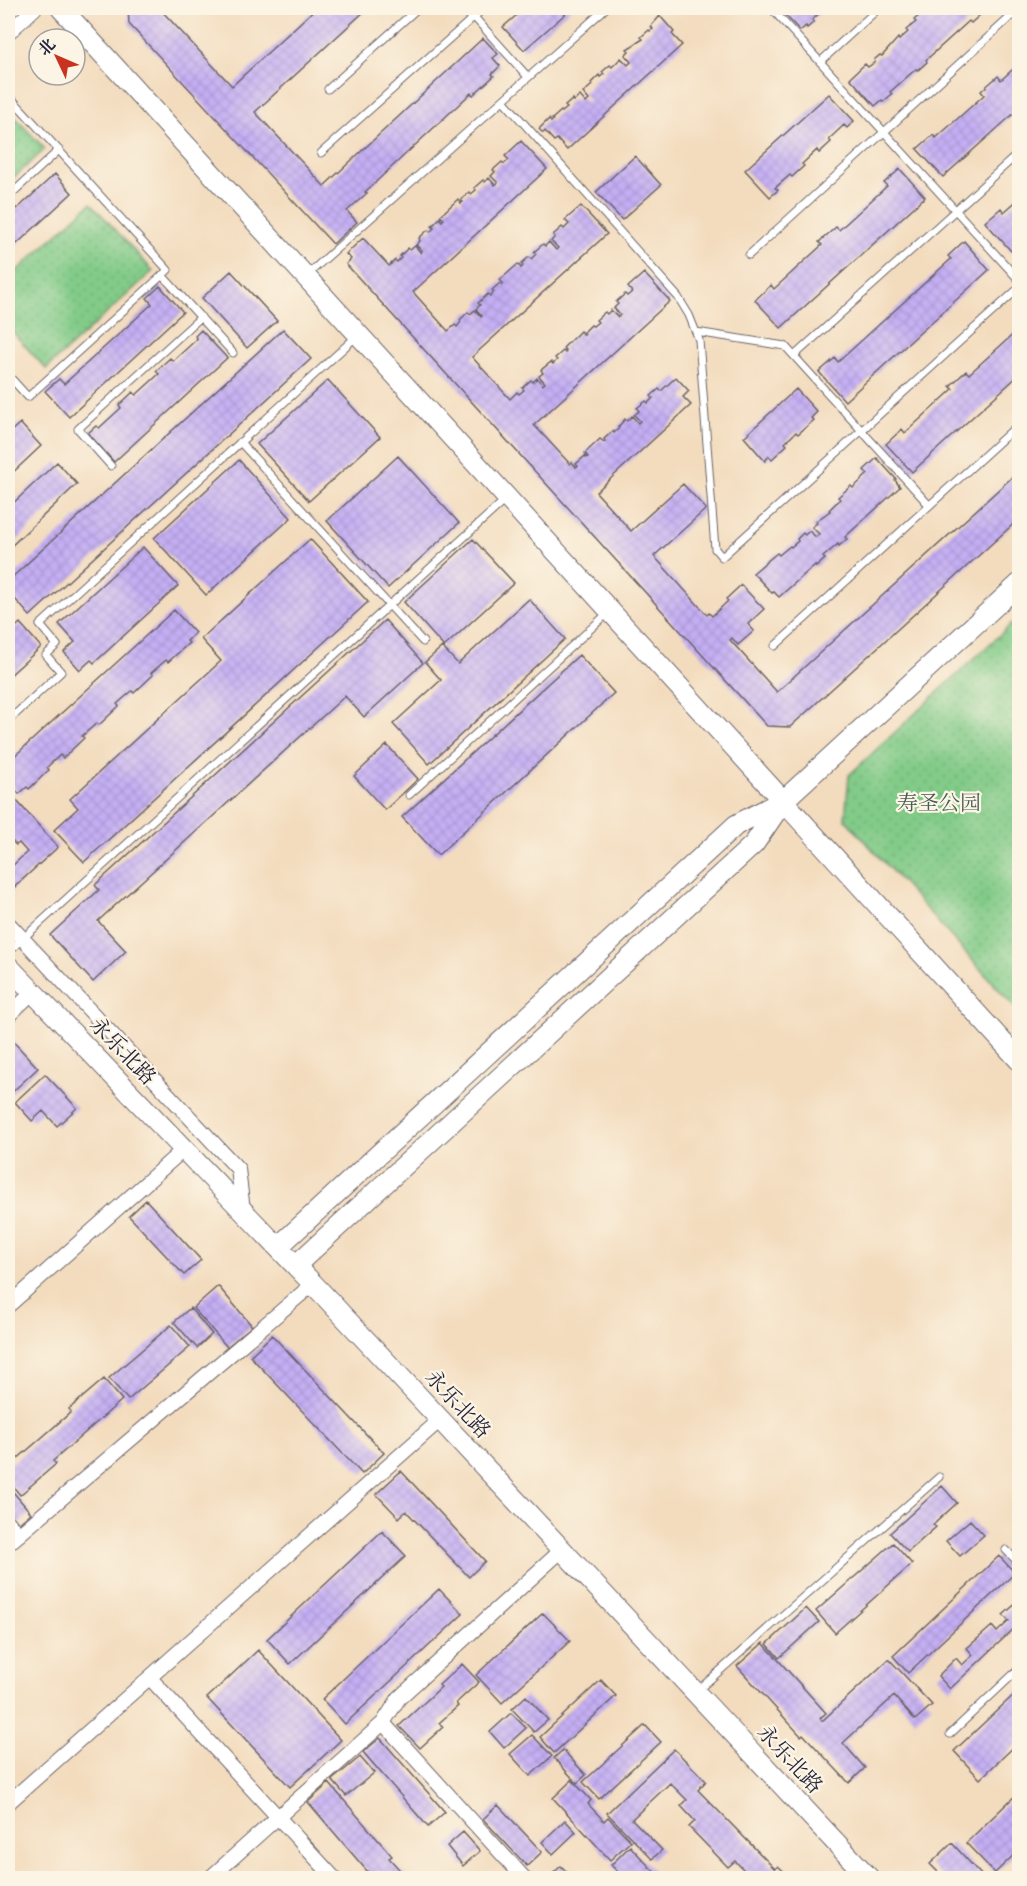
<svg xmlns="http://www.w3.org/2000/svg" width="1027" height="1886" font-family="Alegreya,'Noto Serif SC',serif">
	<defs>
		<pattern id="grass-dots" width="8" height="8" patternUnits="userSpaceOnUse" patternTransform="scale(1.5)"><rect width="8" height="8" fill="#82cb88"/><path d="M2 2h.1M6 6h.1" fill="none" stroke="#70ae76" stroke-width="1.8" stroke-linecap="round"/></pattern>
		<pattern id="building-cross-hatch" width="8" height="8" patternUnits="userSpaceOnUse" patternTransform="scale(1.5)"><rect width="8" height="8" fill="#c5aff4"/><path d="M0 0l8 8M0 8l8-8" fill="none" stroke="#a996d2"/></pattern>
	</defs>
	<rect width="100%" height="100%" fill="#fcf5e5"/>
	<filter id="ink" filterUnits="userSpaceOnUse"><feTurbulence type="fractalNoise" baseFrequency=".0167" numOctaves="2"/><feDisplacementMap in="SourceGraphic" scale="12" xChannelSelector="R" yChannelSelector="G"/><feConvolveMatrix kernelMatrix="1 2 1 2 8 2 1 2 1" color-interpolation-filters="sRGB"/></filter>
	<filter id="wash" filterUnits="userSpaceOnUse"><feTurbulence type="fractalNoise" baseFrequency=".008" numOctaves="4" result="noise"/><feDisplacementMap in="SourceGraphic" scale="24" xChannelSelector="R" yChannelSelector="G"/><feGaussianBlur stdDeviation="1.35" result="paint"/><feColorMatrix in="noise" values="0 0 0 0 0 0 0 0 0 0 0 0 0 0 0 0 0 1.4 0 .05"/><feComposite in="paint" operator="in"/></filter>
	<g filter="url(#wash)">
		<rect width="100%" height="100%" fill="#f3dcbe"/>
		<path fill="url(#grass-dots)" stroke="#527662" stroke-width="1.5" d="M13 115 45 149 8 183V120Z
			M91 203 153 271 46 369 8 327V279Z
			M1019 617V1012L845 819 849 775Z"/>
		<g id="blocks">
			<path fill="url(#building-cross-hatch)" d="M128 8H159L232 86 316 8H368L255 112 324 186 483 38 498 54 493 58 500 66 492 74 494 76 473 95 471 93 365 192 367 193 347 211 357 222 333 244 129 24Z
				M525 8H572L524 50 503 27Z
				M779 8H830L825 12 823 10 812 20 814 22 807 28 806 26 800 31Z
				M928 8H984L978 13 980 15 971 23 969 21 926 60 927 62 918 70 916 69 890 92 892 94 883 102 882 100 875 106 850 78 865 64 868 67 875 62 874 60 880 55 882 56 898 38 899 40 908 32 906 30 916 22 914 20Z
				M660 16 674 32 672 34 682 45 567 150 557 139 554 141 545 131 543 133 539 129 549 119 551 122 553 120 552 119 561 111 562 112 567 108 565 106 573 99 574 101 580 96 586 103 589 100 583 93 592 85 591 83 599 75 600 77 604 74 602 72 610 65 612 67 621 58 628 65 631 62 625 55 629 51 627 49 643 39 641 37 649 30 650 31 653 29 651 26Z
				M1020 63V108L943 177 917 149 933 135 936 138 984 95 981 91 998 76 1001 80Z
				M829 94 854 121 847 128 844 125 829 139 831 142 819 153 817 150 802 164 804 166 792 177 790 175 775 188 778 190 770 197 745 170Z
				M521 141 547 169 413 292 448 331 455 325 457 327 461 322 460 320 468 312 470 314 475 310 481 317 482 316 476 309 480 305 478 303 488 294 490 296 494 292 492 290 500 283 502 285 504 284 500 280 518 264 521 268 523 266 521 264 529 257 531 259 536 254 534 252 543 244 545 246 549 242 556 250 558 248 551 241 555 237 553 235 562 227 564 229 569 224 565 220 581 206 607 234 472 357 510 399 517 392 519 394 524 390 522 388 531 380 533 382 537 378 543 385 545 383 539 376 543 373 541 370 551 362 553 364 557 360 555 358 563 351 565 353 566 351 563 348 580 331 584 335 585 334 584 332 591 325 593 326 598 322 596 320 605 312 607 314 611 310 618 317 620 315 614 308 618 304 616 302 625 294 627 296 632 292 628 287 644 273 670 301 534 425 570 464 572 462 576 467 578 466 576 464 585 456 586 458 588 457 585 453 600 439 604 442 605 441 604 439 613 431 614 433 619 428 618 427 625 419 627 421 632 416 638 423 640 421 634 415 639 411 637 408 646 401 648 403 653 398 651 396 659 389 661 391 676 377 689 391 683 397 691 405 596 492 631 531 683 484 706 509 654 556 707 615 709 613 712 616 728 601 726 599 741 585 764 609 748 624 754 631 738 645 732 638 730 640 777 692 1020 470V518L790 727 767 726 346 264 351 259 346 254 363 238 389 266 395 260 397 262 401 258 400 256 408 248 410 250 415 246 421 253 422 251 416 245 420 241 419 238 428 230 430 232 434 228 432 226 440 218 442 221 444 219 440 216 458 199 461 203 463 202 461 200 469 192 471 194 476 190 474 188 483 180 485 182 489 178 495 185 498 183 491 176 495 172 493 170 502 162 504 164 509 160 505 156Z
				M635 156 661 185 622 220 596 192Z
				M900 169 925 197 781 328 755 300 771 285 774 289 822 245 819 242 836 227 839 230 887 186 884 183Z
				M55 174 72 193 8 252V206L11 203 17 209Z
				M1020 198V243L1011 251 985 222 1001 208 1004 212Z
				M964 241 989 270 845 401 819 372 835 358 838 362 951 259 948 256Z
				M231 271 277 321 247 348 202 298Z
				M160 286 183 312 69 417 45 391 59 379 64 384 152 304 147 298Z
				M1020 323V374L912 472 886 444 902 429 905 433 953 389 950 386 966 371 969 374 1018 330 1015 327Z
				M283 329 311 359 30 616 8 591V581Z
				M201 330 227 358 114 462 88 433 96 426 99 428 121 408 119 405 133 392 136 395 159 374 156 371 170 358 173 361 197 339 195 336Z
				M328 380 380 437 309 501 257 444Z
				M796 389 817 412 811 418 814 420 798 434 796 432 785 443 787 445 772 459 769 456 765 461 744 437Z
				M20 423 41 446 8 477V434Z
				M398 456 459 523 388 588 327 521Z
				M877 458 896 479 895 480 900 487 845 537 847 539 839 546 838 544 823 557 825 559 816 567 815 565 779 597 774 592 772 593 753 573 777 553 779 555 790 546 791 547 798 541 797 539 803 533 805 535 809 531 816 537 819 534 812 527 817 523 816 521 830 511 829 510 840 499 838 497 851 486 853 488 868 474 864 470Z
				M239 460 291 518 206 595 154 538Z
				M57 462 77 484 8 549V508Z
				M310 539 368 602 84 862 54 830 78 808 70 799 221 661 201 639Z
				M473 539 514 583 444 647 404 602Z
				M143 547 178 586 94 663 91 660 80 670 64 652 75 642 59 624Z
				M529 599 565 639 429 764 393 724 441 680 425 662 442 647 458 664Z
				M174 610 195 633 187 641 189 643 168 662 166 660 151 673 153 675 134 693 132 691 117 704 119 706 99 725 97 723 82 736 84 738 63 758 60 755 47 767 49 770 29 789 27 787 19 794 11 785 8 788V762Z
				M385 620 423 663 364 717 345 696 98 921 126 951 93 982 50 935 99 890 95 885Z
				M20 623 41 647 8 677V634Z
				M579 655 614 693 438 855 402 817Z
				M387 745 418 779 385 810 354 776Z
				M8 791 58 847 9 892 8 870 27 852 19 843 16 845 8 837 11 834 8 830Z
				M9 1037 38 1068 9 1095 8 1094Z
				M45 1074 77 1108 57 1126 43 1111 32 1121 15 1102Z
				M146 1200 201 1260 184 1275 129 1216Z
				M218 1286 252 1326 227 1347 193 1308Z
				M190 1308 212 1334 197 1348 174 1322Z
				M171 1325 190 1347 128 1400 109 1378Z
				M272 1335 384 1453 362 1474 250 1356Z
				M104 1379 122 1400 53 1461 56 1464 20 1495 8 1480V1467L71 1412 69 1409Z
				M401 1471 485 1561 469 1577 406 1511 399 1518 376 1494Z
				M8 1486 31 1513 17 1525 8 1513Z
				M942 1486 957 1503 933 1525 936 1527 908 1552 890 1533Z
				M970 1520 984 1535 960 1556 946 1541Z
				M382 1531 406 1556 290 1664 267 1639Z
				M893 1543 912 1564 835 1633 816 1611Z
				M999 1556 1015 1573 908 1673 893 1656Z
				M439 1589 463 1614 345 1724 322 1699Z
				M1020 1600V1623L950 1689 938 1676 956 1658 962 1665 973 1655 967 1648 992 1626 997 1632 1009 1621 1003 1615Z
				M806 1608 819 1622 779 1658 767 1644Z
				M543 1613 570 1641 502 1703 476 1675Z
				M763 1643 826 1713 820 1718 822 1721 889 1659 932 1705 915 1720 894 1696 843 1743 865 1768 849 1783 803 1734 801 1736 737 1666Z
				M258 1650 341 1740 290 1787 207 1698Z
				M462 1664 479 1682 456 1703 458 1706 439 1723 443 1727 420 1748 399 1726 441 1687 439 1685Z
				M601 1680 616 1696 554 1753 540 1737Z
				M1020 1689V1741L980 1779 954 1751Z
				M526 1696 548 1720 534 1732 512 1709Z
				M511 1713 526 1728 504 1748 490 1732Z
				M645 1725 661 1742 599 1799 583 1782Z
				M532 1735 552 1756 530 1776 510 1754Z
				M380 1738 445 1812 428 1827 363 1752Z
				M674 1749 706 1781 698 1790 775 1869 778 1866 791 1878H773L769 1875 765 1878H752L735 1861 728 1867 689 1827 695 1821 681 1806 687 1800 670 1783 632 1819 662 1850 652 1859 607 1813Z
				M563 1750 586 1775 577 1783 554 1758Z
				M360 1757 374 1773 346 1796 332 1780Z
				M572 1780 591 1800 588 1804 604 1821 608 1817 631 1841 610 1860 553 1798Z
				M329 1783 392 1856 389 1858 407 1878H373L308 1802Z
				M1020 1791V1849L995 1873 966 1843Z
				M498 1805 542 1852 527 1866 483 1819Z
				M565 1820 576 1832 553 1854 542 1842Z
				M463 1832 480 1851 463 1866 447 1846Z
				M952 1843 984 1878H944L930 1864Z
				M630 1846 660 1878H624L611 1865Z
				M561 1866 573 1878H548Z"/>
		</g>
	</g>
	<g filter="url(#ink)">
		<use href="#blocks" fill-opacity="0" stroke="#6b6369" stroke-width="1.5"/>
		<g fill="none" stroke-linecap="round" stroke-linejoin="round">
			<g stroke="#6b6369" stroke-width="9">
				<path id="lane" d="M466 8 528 77
					M771 8 1020 281
					M820 62 879 8
					M328 89 418 8
					M503 100 678 297 689 315 699 340 715 549 722 557 1020 287
					M8 106 13 100 168 270 28 397 8 375
					M321 153 484 8
					M8 197 59 150
					M749 255 1017 11
					M162 275 233 353
					M307 275 606 8
					M696 332 785 346 929 505
					M794 356 1020 152
					M240 442 423 642
					M111 466 78 429 201 317
					M775 646 1020 423
					M8 721 61 672 46 655 57 645 40 625 358 335
					M409 795 609 612
					M8 952 505 500
					M1006 1550 1020 1564
					M697 1691 939 1477
					M950 1734 1020 1668"/>
			</g>
			<g stroke="#6b6369" stroke-width="16">
				<path id="street" d="M8 33 35 8
					M8 923 238 1169 243 1210
					M8 1016 33 992
					M8 1306 184 1149
					M8 1522 19 1535
					M8 1544 313 1284
					M150 1678 334 1878
					M383 1723 524 1878
					M8 1803 440 1420
					M210 1878 383 1723 399 1698 562 1550"/>
			</g>
			<g stroke="#6b6369" stroke-width="22">
				<path id="secondary" d="M61 8 1020 1061
					M8 966 318 1289 869 1878
					M278 1247 736 825 780 802
					M296 1265 754 844 783 801 1020 583"/>
			</g>
			<use href="#lane" stroke="#fff" stroke-width="7"/>
			<use href="#street" stroke="#fff" stroke-width="14"/>
			<use href="#secondary" stroke="#fff" stroke-width="20"/>
		</g>
	</g>
	<g text-anchor="middle" stroke-width="4.5" stroke-linejoin="round" paint-order="stroke">
		<g font-size="21" fill="#445d56" stroke="#fcf5e5">
			<text x="939" y="810">寿圣公园</text>
		</g>
		<g font-size="21" fill="#22223b" stroke="#fcf5e5">
			<text transform="translate(123 1051) rotate(46)" y="7">永乐北路</text>
			<text transform="translate(458 1404) rotate(47)" y="7">永乐北路</text>
			<text transform="translate(790 1759) rotate(47)" y="7">永乐北路</text>
		</g>
	</g>
	<rect width="1027" height="1886" fill="none" stroke="#fcf5e5" stroke-width="30"/>
	<g transform="translate(57 57) rotate(314)"><circle r="28" fill="#fcf5e5" stroke="#a5a1a1" stroke-width="1.5"/>
	<path d="M0-4.5L10 22L0 15L-10 22Z" fill="#c8321e"/>
	<text y="-9" font-size="16" font-weight="bold" text-anchor="middle" fill="#22223b">北</text>
	</g>
</svg>
